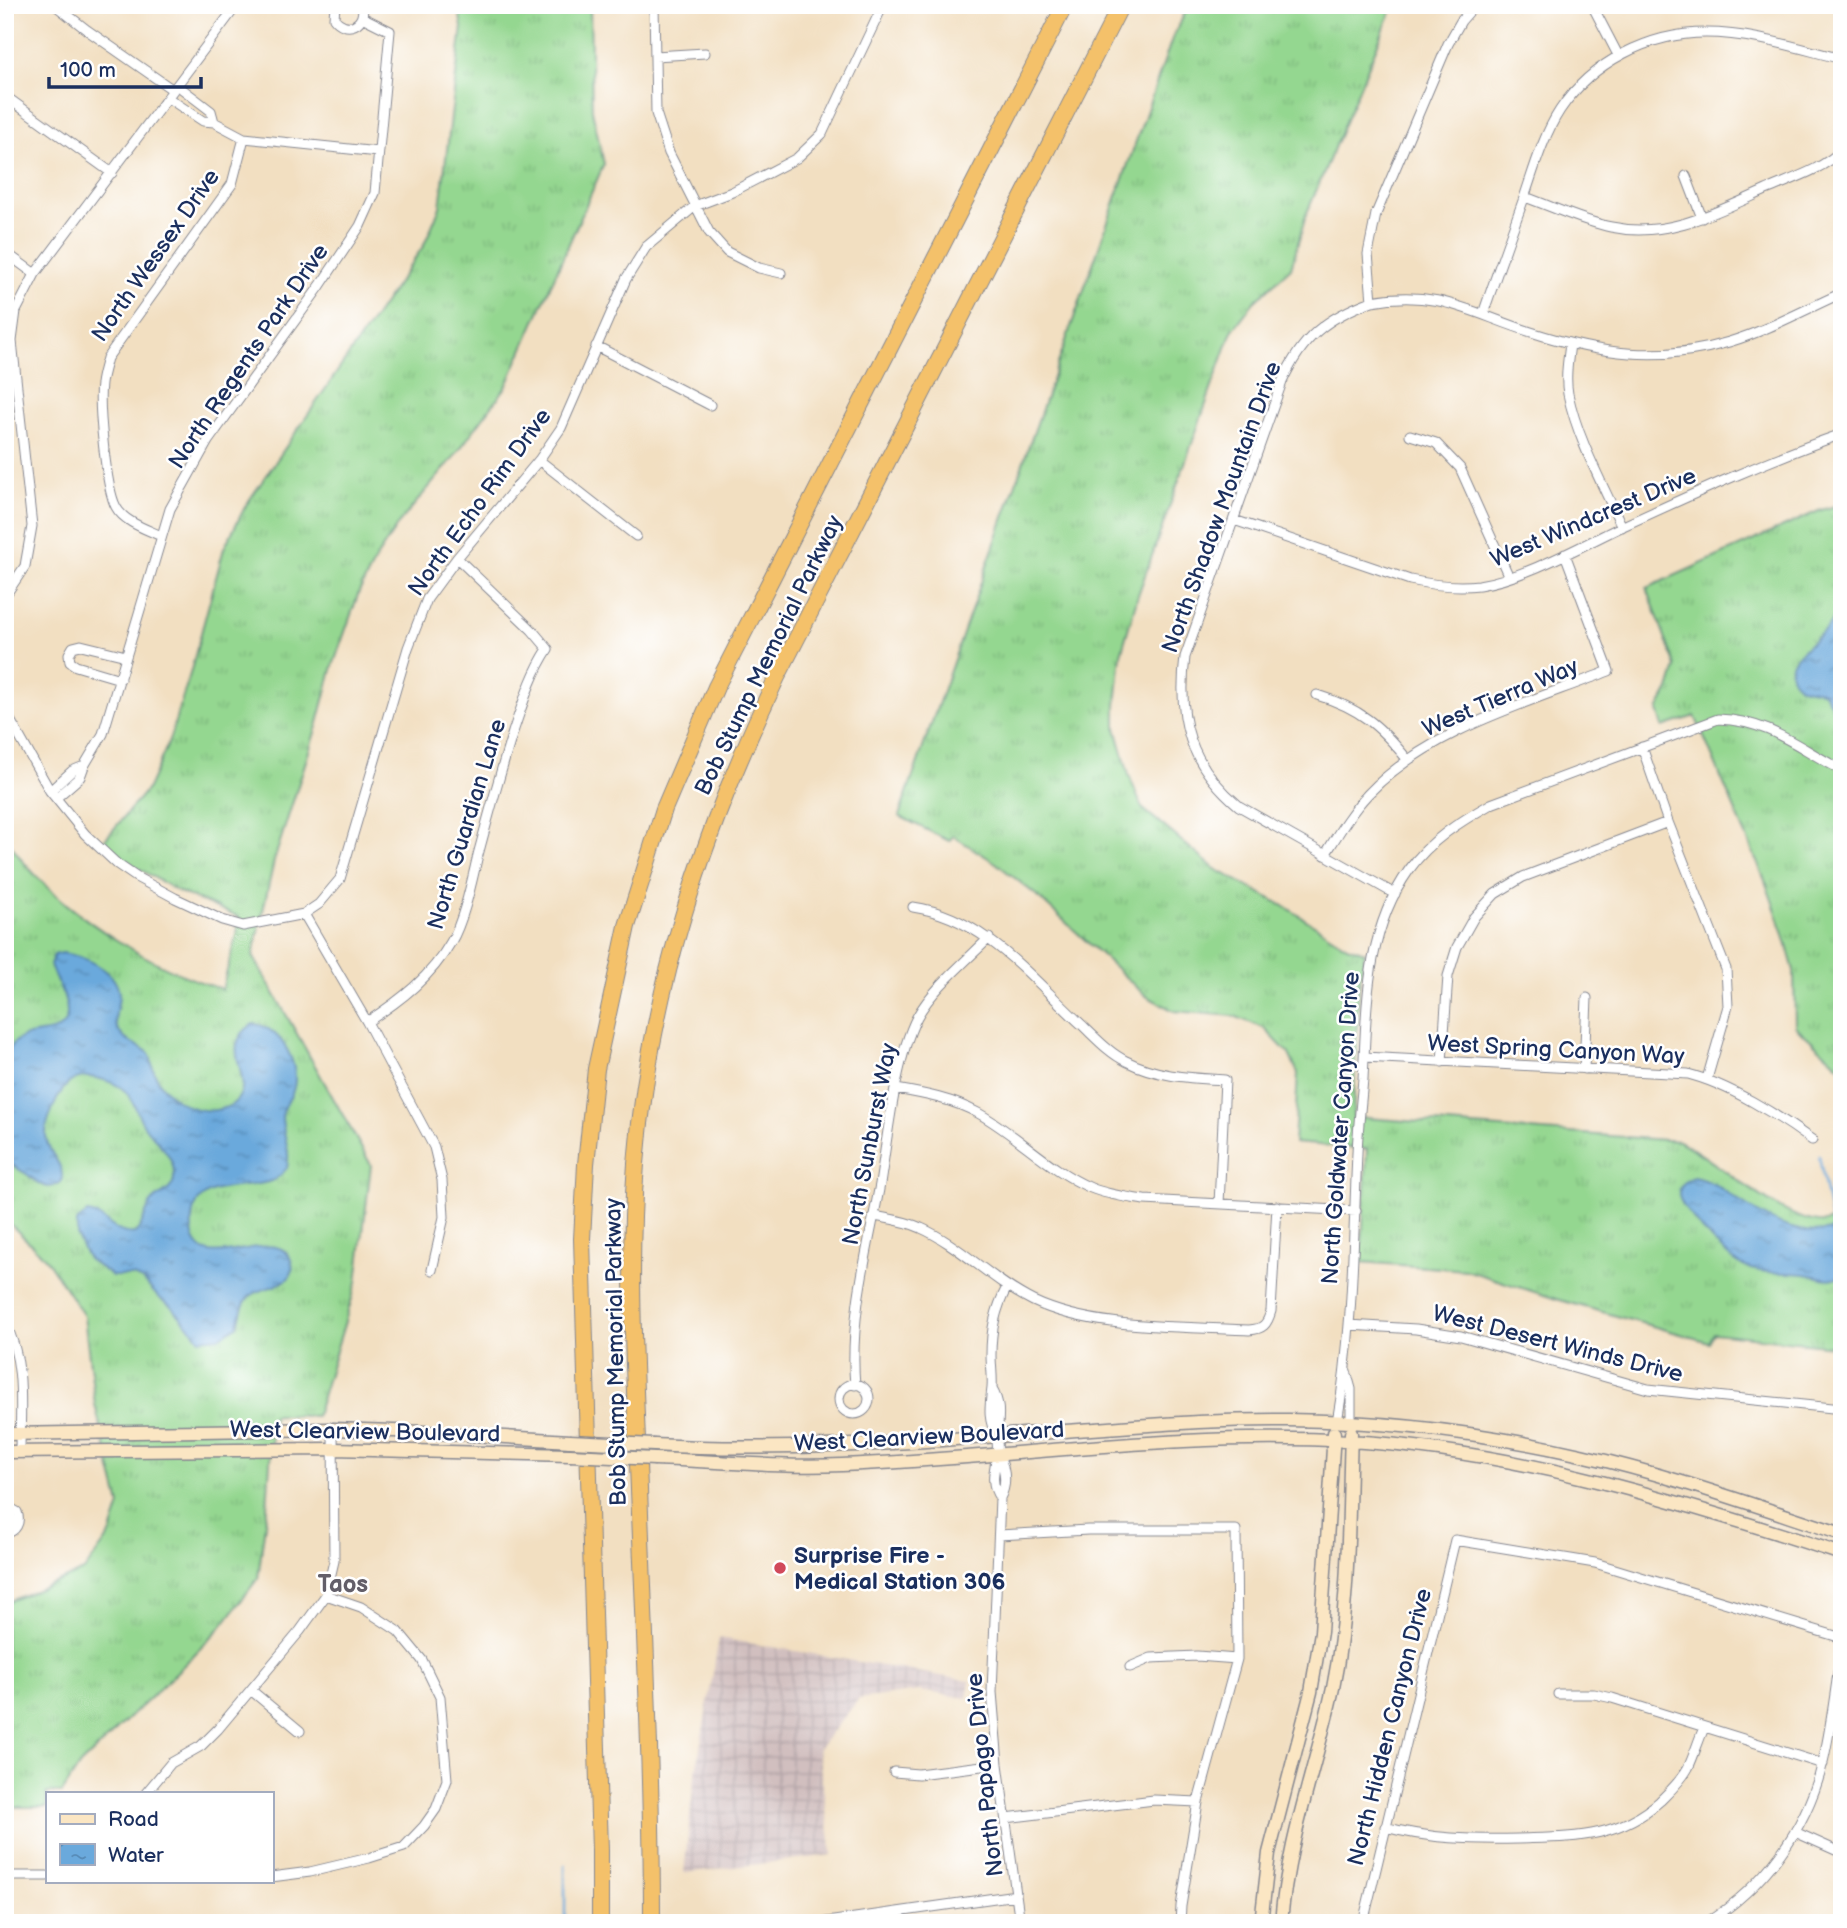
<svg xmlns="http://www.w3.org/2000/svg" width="1847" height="1928" font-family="'Balsamiq Sans',sans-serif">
	<defs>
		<pattern id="industrial-grid" width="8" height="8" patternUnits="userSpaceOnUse" patternTransform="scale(1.75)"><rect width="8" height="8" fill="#d1bfbf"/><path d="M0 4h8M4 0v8" fill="none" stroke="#b3a4a7"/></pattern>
		<pattern id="grass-tufts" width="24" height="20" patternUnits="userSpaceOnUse" patternTransform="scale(1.75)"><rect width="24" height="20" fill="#94d790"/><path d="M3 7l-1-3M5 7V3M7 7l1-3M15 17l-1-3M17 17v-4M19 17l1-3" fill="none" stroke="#7fb97f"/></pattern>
		<pattern id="water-ripples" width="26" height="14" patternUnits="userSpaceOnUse" patternTransform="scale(1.75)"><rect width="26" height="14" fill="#6aa9dc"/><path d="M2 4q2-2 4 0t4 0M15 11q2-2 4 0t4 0" fill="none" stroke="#568ab6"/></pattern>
	</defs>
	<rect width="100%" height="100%" fill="#fff"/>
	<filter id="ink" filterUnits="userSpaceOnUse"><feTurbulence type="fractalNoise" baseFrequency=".0143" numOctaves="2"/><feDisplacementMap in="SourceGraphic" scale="14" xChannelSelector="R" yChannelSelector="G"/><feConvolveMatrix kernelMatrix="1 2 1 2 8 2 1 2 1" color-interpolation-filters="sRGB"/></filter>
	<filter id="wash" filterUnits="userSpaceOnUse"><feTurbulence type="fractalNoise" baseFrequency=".00686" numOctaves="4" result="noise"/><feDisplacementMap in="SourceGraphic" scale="28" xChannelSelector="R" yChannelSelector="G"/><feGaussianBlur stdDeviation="1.57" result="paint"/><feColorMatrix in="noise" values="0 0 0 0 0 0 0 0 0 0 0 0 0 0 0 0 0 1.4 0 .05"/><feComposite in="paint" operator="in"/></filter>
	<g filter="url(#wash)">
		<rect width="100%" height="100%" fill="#f2dfc1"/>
		<path fill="url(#industrial-grid)" d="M719 1638 970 1681 967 1698 919 1691 859 1699 818 1749 832 1855 684 1873 693 1789Z"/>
		<path fill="url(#grass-tufts)" stroke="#588377" stroke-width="2" d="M458 5H590L592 110 604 164 506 387 451 461 399 523 378 555 359 592 333 666 318 723 274 861 253 956 371 1165 357 1282 316 1416 273 1415 267 1508 258 1578 222 1626 185 1664 80 1765 62 1793H47V1807H5V1603L84 1571 110 1535 120 1505 95 1405 84 1316 46 1259 5 1219V836C12 846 19 857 27 866 75 920 154 969 222 989L237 934 239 917 177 891 133 865 103 842 148 788 168 744 190 674 224 548 246 505 424 245 440 207 462 27Z
			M1189 5H1394L1306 215 1291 268 1254 302 1232 331 1138 595 1121 654 1116 706V728L1129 775 1142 808 1215 869 1286 907 1347 946 1365 952 1359 985 1353 1117 1679 1141C1716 1159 1787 1227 1826 1222 1831 1221 1837 1219 1842 1217V1347L1714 1333 1709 1342 1556 1299 1466 1270 1361 1262 1367 1149 1294 1143 1298 1073 1289 1054 1264 1028 1234 1016 1174 1011 1146 996 1036 895 996 863 953 836 949 841 899 816 1172 39Z
			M1842 504V1068L1795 1026 1794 971 1783 931 1764 878 1695 716 1663 727 1658 710 1669 690 1676 667 1647 588 1821 510Z"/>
		<path fill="url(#water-ripples)" stroke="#426c9d" stroke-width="2" d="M1842 608V719L1834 710 1824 692C1816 688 1805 691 1798 685 1774 665 1814 642 1825 630 1832 623 1836 615 1842 608Z
			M62 953C83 956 120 970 119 997 118 1008 112 1020 118 1030 125 1042 139 1045 149 1053 152 1060 152 1067 155 1074 165 1097 191 1113 216 1110 225 1108 234 1106 239 1097 253 1073 217 1047 253 1024 279 1025 300 1063 294 1087 292 1098 282 1107 282 1118 283 1135 291 1150 287 1168 283 1173 278 1179 271 1181 241 1192 187 1177 192 1230 198 1283 277 1221 291 1260 301 1287 262 1285 249 1297 241 1305 241 1317 237 1326L219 1337 200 1339 173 1308 158 1297 144 1281 133 1276H112L88 1259 77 1237V1222L87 1213C106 1214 114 1237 135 1233 145 1225 144 1210 153 1201 161 1193 173 1191 174 1178 176 1154 155 1142 143 1124 137 1113 134 1100 125 1091 118 1084 106 1080 96 1078 67 1072 58 1094 49 1118 36 1151 68 1160 61 1182 46 1194 37 1181 25 1173 17 1168 11 1165 5 1159 5 1134 1 1073 9 1051 20 1022 65 1044 67 1014 68 995 54 981 50 964L54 955Z
			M1693 1177C1718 1182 1725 1193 1745 1205 1774 1224 1807 1240 1842 1227V1275C1828 1283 1820 1276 1805 1274 1784 1272 1762 1275 1741 1265 1728 1259 1677 1207 1679 1193 1680 1184 1686 1181 1693 1177Z"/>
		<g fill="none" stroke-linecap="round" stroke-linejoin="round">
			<path stroke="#6aa9dc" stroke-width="2.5" d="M1819 1156 1833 1230
				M565 1923V1865"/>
		</g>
	</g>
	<g filter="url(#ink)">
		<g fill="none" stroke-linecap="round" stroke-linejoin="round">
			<g stroke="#868790" stroke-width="11">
				<path id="street" d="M55 5 87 30 173 90
					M335 5 334 18C346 34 367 25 362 5
					M654 5 656 113 669 153 709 232 727 252 759 268 781 273
					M1592 5 1618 55
					M655 56 705 53
					M5 96 112 173
					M168 98 203 121 214 122 211 111 177 85
					M214 122 244 138 378 152
					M1686 176 1702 218
					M1525 197C1553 207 1582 221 1611 227 1667 239 1717 212 1766 190 1791 179 1822 170 1842 150
					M5 252 35 274
					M1372 301C1439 289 1471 313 1531 332 1599 354 1660 363 1729 342 1766 331 1806 309 1842 293
					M1483 314C1496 276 1510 237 1524 198 1534 169 1543 136 1560 110 1592 62 1649 33 1706 33 1752 33 1797 48 1842 59
					M1570 344C1568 360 1565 377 1568 394 1577 438 1603 485 1622 527
					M596 346 710 405
					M1410 435 1436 443 1460 468 1509 577
					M539 460 636 536
					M1234 520 1410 580C1433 585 1455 588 1479 585 1525 578 1579 547 1621 527 1693 494 1767 460 1842 434
					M161 536C146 529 124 522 116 507 106 489 98 405 101 384 102 375 105 366 107 358L232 184 244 138
					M5 596 25 566 32 526 12 341 16 311 35 274 237 5
					M120 679 76 666 70 662 69 654 73 647 81 645 126 656
					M1317 695C1360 708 1380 726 1407 759
					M5 711 50 791 85 834 117 864 136 877 175 898 222 920 243 926 304 914 319 904 340 879 408 648 427 599 457 558 539 460 561 428 626 279 646 247 695 206 732 192 797 158 822 134 883 5
					M1642 747 1668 822 1726 969 1728 1006 1707 1079
					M84 766 103 734 170 509 208 441 320 286 360 226 375 193 390 31 362 17
					M50 791 72 771 84 766 80 777 56 798
					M1325 855C1338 834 1351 812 1368 794 1430 729 1528 703 1609 671L1565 554
					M1395 894 1239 806C1190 765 1177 720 1185 657L1282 382C1302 337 1326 318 1372 301L1368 254 1376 214 1448 44 1461 21 1475 5
					M913 907C984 917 1031 978 1081 1024 1095 1037 1109 1053 1126 1061 1157 1077 1192 1078 1225 1080L1219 1204
					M304 914 367 1022 434 1147 442 1180 444 1217 432 1270
					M367 1022C401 1000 431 977 451 942 464 920 472 880 478 855 489 814 500 773 513 732 523 703 531 675 548 649L532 630 457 558
					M1364 1057 1688 1074C1728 1084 1779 1116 1812 1140
					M1442 1062 1448 976 1457 947 1474 917 1495 894 1523 877 1668 822
					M1584 1069 1587 998
					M896 1089C925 1094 952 1099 978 1113 1018 1135 1049 1170 1091 1188 1108 1195 1126 1197 1144 1200L1356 1211
					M874 1216C890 1219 906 1221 921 1228 960 1245 992 1281 1033 1301 1094 1330 1181 1326 1249 1330 1263 1329 1267 1325 1271 1311L1277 1206
					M5 1323C26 1362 20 1409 20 1453
					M1349 1325 1416 1329 1461 1336 1648 1389 1842 1409
					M1346 1371 1351 1389V1422
					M839 1399a15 15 0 1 1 30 0a15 15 0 1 1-30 0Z
					M855 1385C849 1318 868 1249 880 1184 888 1135 895 1060 917 1017 932 989 966 961 989 938
					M992 1389C1002 1406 998 1419 997 1438 997 1443 998 1449 997 1455 994 1471 990 1484 1000 1498
					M1337 1422C1353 1333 1353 1243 1357 1153 1358 1128 1361 1103 1363 1079 1367 1006 1365 932 1409 870 1430 840 1461 821 1491 804L1718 719C1771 721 1798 748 1842 770
					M997 1436C987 1419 990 1406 992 1388 993 1378 991 1366 991 1355 991 1330 995 1310 1007 1287
					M998 1454C1005 1468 1008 1483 1000 1498L992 1692 998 1764 1020 1923
					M5 1505 17 1512C21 1523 16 1531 5 1534
					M999 1535 1088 1530H1236L1237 1659 1198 1802 1181 1906 1180 1923
					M1130 1667 1151 1658 1197 1656 1237 1659
					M252 1691 300 1731
					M1558 1694H1594L1612 1698 1823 1764
					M894 1772 918 1774 998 1764
					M146 1793 171 1763 201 1746 218 1729 300 1631 326 1595 334 1561 333 1429
					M1006 1818 1154 1800 1198 1802
					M1385 1827C1429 1839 1473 1840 1518 1839 1573 1837 1617 1839 1660 1801 1670 1791 1681 1781 1688 1768 1694 1756 1698 1741 1704 1728
					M1795 1832 1842 1853
					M5 1876H47
					M271 1877 310 1872 369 1858 404 1847 424 1826 436 1809 447 1780 440 1697 422 1660 398 1631 361 1607 326 1595
					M820 1923 1016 1895
					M1363 1923 1455 1540 1595 1563 1842 1638
					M1706 1923C1764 1887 1807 1829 1823 1762 1832 1724 1836 1684 1842 1646"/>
			</g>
			<g stroke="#868790" stroke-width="15">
				<path id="secondary" d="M5 1434 333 1429 423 1432 570 1441
					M654 1445C791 1453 928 1441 1065 1431 1139 1426 1213 1419 1288 1420 1386 1421 1486 1433 1581 1455 1670 1475 1756 1506 1842 1534
					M5 1452 334 1449 570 1455
					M655 1459C717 1461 779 1468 842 1465 1011 1458 1179 1431 1349 1441 1519 1451 1680 1501 1842 1554
					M1261 1923 1269 1853 1311 1692 1321 1632 1334 1433
					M1281 1923C1287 1842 1316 1767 1333 1688 1350 1605 1348 1518 1351 1433"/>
			</g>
			<g stroke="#868790" stroke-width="18">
				<path id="highway" d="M600 1923V1851L582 1239 586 1164 596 1069 627 926 664 809 716 687 1065 5
					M652 1923C652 1770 644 1617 638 1464 634 1364 628 1264 636 1164 650 989 702 835 777 677L1121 5"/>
			</g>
			<use href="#street" stroke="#fff" stroke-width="9"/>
			<use href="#secondary" stroke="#fbe6c3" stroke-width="12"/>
			<use href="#highway" stroke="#f4c16a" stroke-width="16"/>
			<g stroke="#868790" stroke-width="15" stroke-linecap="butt">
				<path id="secondary-bridge" d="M570 1441 654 1445
					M570 1455 655 1459"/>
			</g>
			<use href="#secondary-bridge" stroke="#fbe6c3" stroke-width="12"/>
		</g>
	</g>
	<circle fill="#d1495b" stroke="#fff" stroke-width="2.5" cx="780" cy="1568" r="7"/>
	<g text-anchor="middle" stroke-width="5" stroke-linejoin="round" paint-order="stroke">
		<g font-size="23" fill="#1b2f5e" stroke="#fff">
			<text transform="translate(155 255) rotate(-55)" y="8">North Wessex Drive</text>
			<text transform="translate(248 356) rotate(-56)" y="8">North Regents Park Drive</text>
			<text transform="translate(479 502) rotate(-54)" y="8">North Echo Rim Drive</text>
			<text transform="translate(1221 507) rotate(-70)" y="8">North Shadow Mountain Drive</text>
			<text transform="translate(1593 517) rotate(-23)" y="8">West Windcrest Drive</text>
			<text transform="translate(768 655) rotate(-64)" y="8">Bob Stump Memorial Parkway</text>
			<text transform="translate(1500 697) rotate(-23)" y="8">West Tierra Way</text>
			<text transform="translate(466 824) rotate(-73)" y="8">North Guardian Lane</text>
			<text transform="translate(1556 1049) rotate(3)" y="8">West Spring Canyon Way</text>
			<text transform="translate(1340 1128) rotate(-86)" y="8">North Goldwater Canyon Drive</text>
			<text transform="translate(869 1144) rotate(-79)" y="8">North Sunburst Way</text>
			<text transform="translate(1558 1343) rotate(14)" y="8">West Desert Winds Drive</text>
			<text transform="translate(615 1352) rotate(-91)" y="8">Bob Stump Memorial Parkway</text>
			<text transform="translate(365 1431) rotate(1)" y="8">West Clearview Boulevard</text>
			<text transform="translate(929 1436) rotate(-3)" y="8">West Clearview Boulevard</text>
			<text transform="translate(1389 1727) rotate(-76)" y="8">North Hidden Canyon Drive</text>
			<text transform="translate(984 1775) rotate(-96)" y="8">North Papago Drive</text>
		</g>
		<g font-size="23" font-weight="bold" fill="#1b2f5e" stroke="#fff" text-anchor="start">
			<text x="794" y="1563">Surprise Fire -<tspan x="794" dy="26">Medical Station 306</tspan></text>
		</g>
		<g font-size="24" font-weight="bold" fill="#635f69" stroke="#fff">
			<text x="343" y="1592">Taos</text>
		</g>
	</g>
	<rect width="1847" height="1928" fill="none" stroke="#fff" stroke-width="28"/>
	<rect x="46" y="1792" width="228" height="91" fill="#ffffff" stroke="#a4acbf" stroke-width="2"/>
	<rect x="60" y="1814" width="35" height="10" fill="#fbe6c3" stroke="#a4acbf" stroke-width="2"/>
	<text x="108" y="1826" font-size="21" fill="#1b2f5e">Road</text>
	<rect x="60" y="1844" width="35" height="21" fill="url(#water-ripples)" stroke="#a4acbf" stroke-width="2"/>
	<text x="108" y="1862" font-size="21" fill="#1b2f5e">Water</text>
	<path d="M49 77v10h152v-10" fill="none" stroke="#1b2f5e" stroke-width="3.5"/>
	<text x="60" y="77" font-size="21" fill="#1b2f5e" stroke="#ffffff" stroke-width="5" paint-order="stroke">100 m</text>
</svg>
